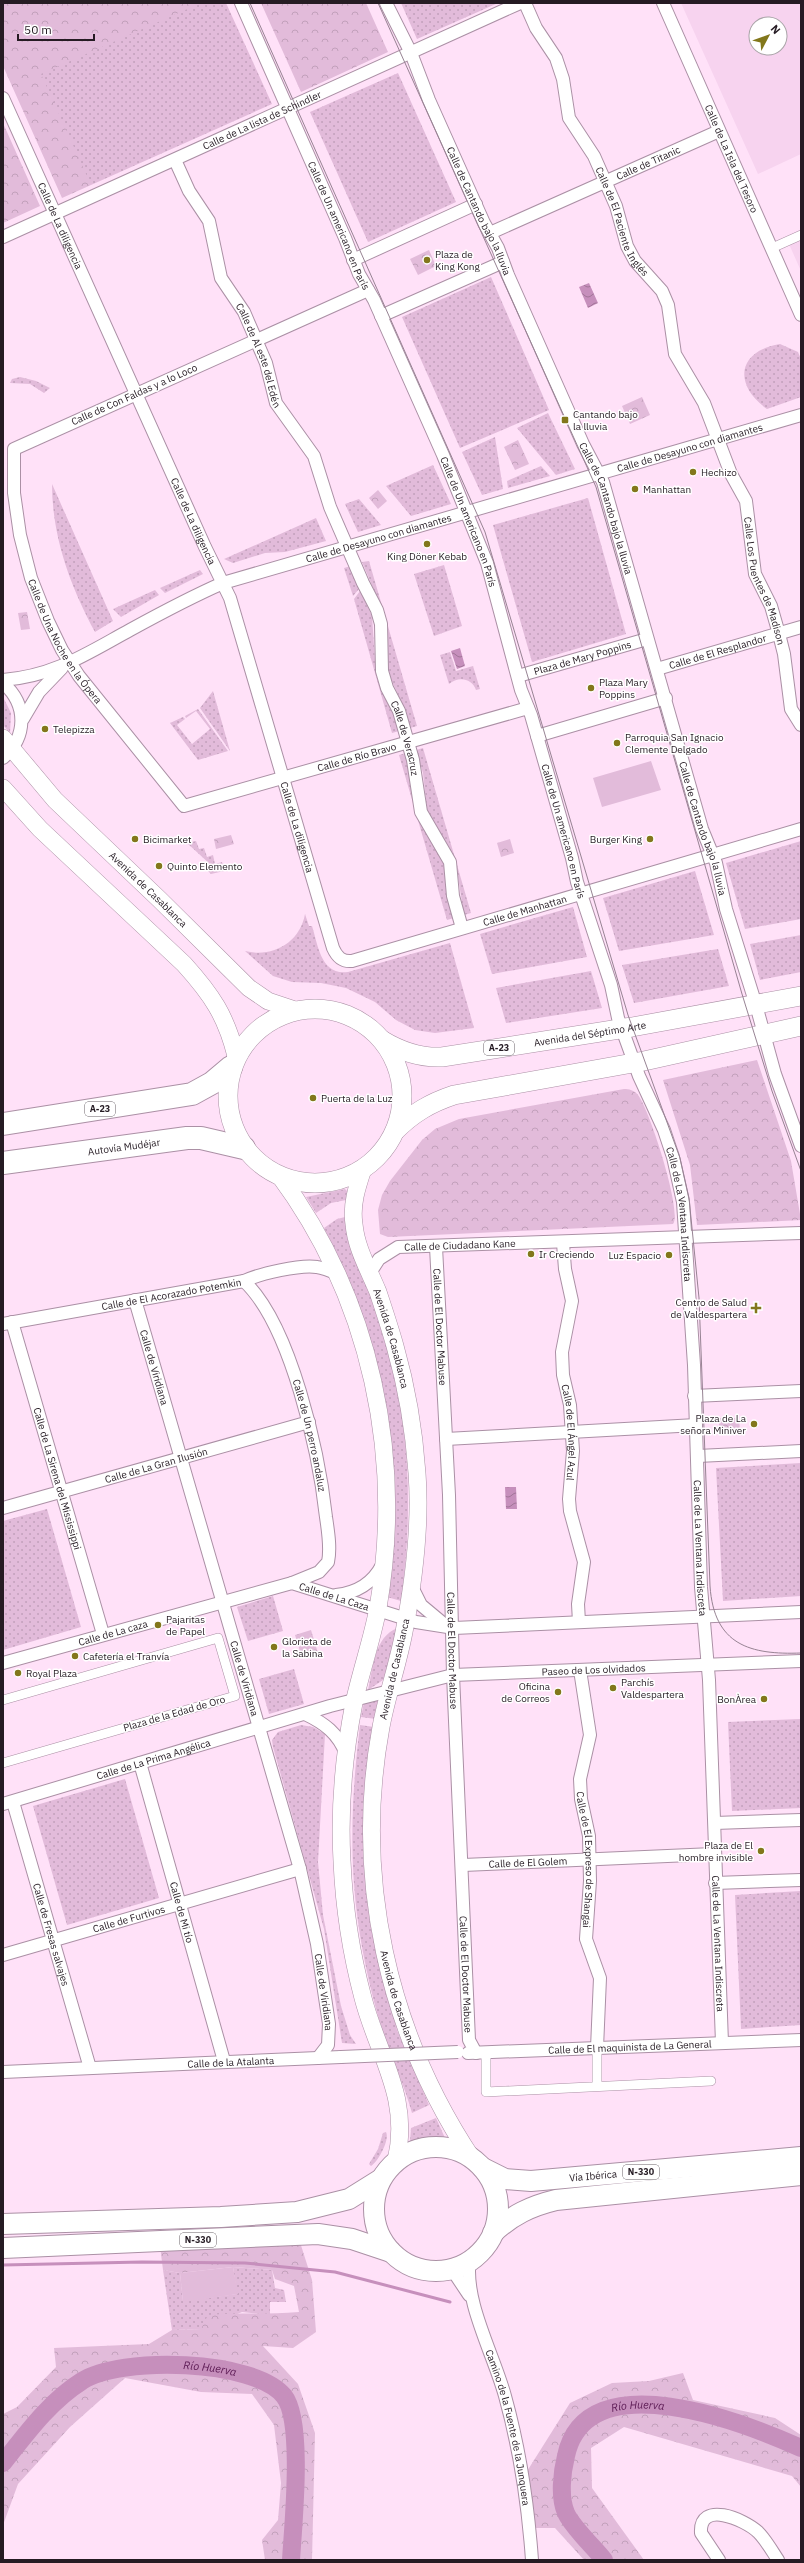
<svg xmlns="http://www.w3.org/2000/svg" width="804" height="2563" font-family="'IBM Plex Sans',sans-serif">
	<defs>
		<pattern id="grass-dots" width="8" height="8" patternUnits="userSpaceOnUse"><rect width="8" height="8" fill="#e2bbda"/><path d="M2 2h.1M6 6h.1" fill="none" stroke="#c2a0bb" stroke-width="1.8" stroke-linecap="round"/></pattern>
		<pattern id="forest-crowns" width="20" height="18" patternUnits="userSpaceOnUse"><rect width="20" height="18" fill="#e2bbda"/><path d="M2 6a3 3 0 1 1 6 0M12 15a3 3 0 1 1 6 0" fill="none" stroke="#c2a0bb"/></pattern>
		<pattern id="water-waves" width="16" height="10" patternUnits="userSpaceOnUse"><rect width="16" height="10" fill="#c68fbc"/><path d="M0 5q4-4 8 0t8 0" fill="none" stroke="#a17498"/></pattern>
	</defs>
	<rect width="100%" height="100%" fill="#ffe1f8"/>
	<path fill="#f7d3ef" fill-rule="evenodd" d="M681 3H801V154L758 174ZM756 24H780V48H756Z
		M801 238V271L789 244Z"/>
	<path fill="url(#grass-dots)" d="M177 3H226L272 104 91 185 76 180 19 49Z
		M401 3H498L417 39Z
		M398 73 456 202 368 242 310 112Z
		M491 277 549 410 460 448 402 317Z
		M780 344 798 352 801 359V397L767 409C733 385 737 351 780 344Z
		M20 377 36 381 50 388 44 393 30 384 10 383 12 379Z
		M548 413 575 469 556 475 517 428Z
		M495 437 503 489 482 495 462 452Z
		M433 465 451 504 411 516 386 486Z
		M541 466 550 476 508 488 507 481Z
		M52 484 113 621 95 632C70 586 52 536 52 484Z
		M588 498 626 634 532 662 493 525Z
		M359 499 381 525 358 532 345 504Z
		M316 518 326 541 285 552 265 553 233 563 224 559Z
		M369 561 417 726 410 728 404 707 388 673 380 604 362 562Z
		M444 565 462 626 434 636 414 574Z
		M351 566 359 589 353 596 344 568Z
		M200 570 203 574 165 593 160 588Z
		M155 590 159 595 121 617 113 609Z
		M360 591 372 616 376 675 393 710 399 731 392 733 354 599Z
		M450 652 456 671 473 666 480 689 476 690C472 678 458 676 449 684L440 655Z
		M213 691 230 751 200 708Z
		M3 697 11 713 10 733 3 725Z
		M198 709 228 751 198 760 170 723 183 717 185 719 177 725 192 744 210 729 196 711 186 718 185 716Z
		M423 748 471 913 464 915 456 864 449 847 427 810 423 773 416 750Z
		M406 753 418 817 445 865 454 918 447 920 399 755Z
		M196 841 199 849 204 848 207 857 213 855 215 864 222 862 224 871 211 874 207 870 211 865 187 843Z
		M801 841V919L745 929 726 863Z
		M695 871 714 935 619 951 603 898Z
		M573 907 587 957 492 974 480 934Z
		M305 914 309 926H312C318 945 321 976 348 972L450 943 474 1028 435 1033 415 1030 396 1020 375 1002 346 988 321 983 292 982 273 976 245 951C272 958 300 943 305 914Z
		M801 935V972L760 980 750 944Z
		M718 949 729 986 634 1003 622 965Z
		M591 971 602 1008 506 1023 496 988Z
		M345 1189 347 1191 346 1200 331 1203 316 1213 306 1197Z
		M345 1217C360 1267 379 1315 392 1365 411 1442 412 1523 401 1601L387 1597 393 1528 344 1270 324 1228 337 1219Z
		M801 1463V1596L723 1601 716 1468Z
		M47 1509 81 1627 3 1650V1521Z
		M273 1596 283 1631 248 1641 237 1607Z
		M398 1628 386 1675 383 1680 368 1690C373 1669 374 1636 398 1628Z
		M294 1669 304 1704 269 1714 259 1679Z
		M381 1699 376 1719 361 1717 364 1702Z
		M801 1719V1808L732 1811 728 1722Z
		M301 1725 313 1727 325 1734 318 1862 323 1915 341 2006 350 2035 356 2044 342 2043 324 1929 273 1747 272 1740 278 1732Z
		M360 1725 374 1727 376 1947 397 2030 429 2105 412 2113C403 2080 387 2049 378 2016 349 1911 347 1833 360 1725Z
		M125 1779 159 1898 67 1925 33 1806Z
		M801 1891V2025L741 2029 735 1895Z
		M436 2118 445 2138 410 2142 411 2128Z
		M386 2132C390 2140 378 2162 371 2166L369 2164 378 2149 383 2133Z
		M233 2267 272 2270 275 2288 284 2290 286 2302H270V2315L242 2312 202 2329 172 2330 163 2270 180 2273 183 2301 237 2294Z"/>
	<path fill="url(#forest-crowns)" d="M3 3H201L41 74 91 185 62 198 3 66Z
		M261 3H366L388 52 301 92Z
		M3 123 40 206 3 223Z
		M429 250 436 266 418 275 410 259Z
		M642 397 650 415 630 424 622 406Z
		M518 440 529 464 515 470 504 447Z
		M378 490 387 501 378 509 369 498Z
		M27 612 30 629 21 630 18 613Z
		M231 835 234 844 216 849 214 839Z
		M510 839 514 853 501 857 497 843Z
		M757 1060 791 1161 801 1220 697 1225 690 1165 663 1080Z
		M624 1089C629 1089 634 1090 638 1095 649 1108 683 1213 673 1224L388 1237 380 1234 378 1210 382 1195 390 1181 422 1140 435 1129 459 1119Z
		M739 1418 740 1431 719 1432V1418Z
		M311 1630 318 1653 302 1658 295 1635Z
		M299 2239 312 2280 316 2332 293 2348 263 2346 298 2384 315 2433 312 2560H265L262 2540 278 2520 281 2483 274 2425 252 2394 201 2392 125 2378 70 2427 18 2484 3 2525V2414L17 2407 56 2367 54 2348 149 2344 172 2330 201 2329 208 2315C239 2312 269 2315 299 2312L294 2286 275 2279 272 2270 233 2267 180 2273 163 2270 160 2246Z
		M683 2373 693 2400 775 2418 801 2435V2487L792 2476 624 2427 591 2448 592 2488 644 2560H584L555 2528H530L524 2476 570 2403 612 2383 649 2381Z"/>
	<path fill="#e2bbda" d="M651 761 661 790 602 807 593 778Z
		M233 2267 238 2294 183 2302 180 2273Z"/>
	<path fill="url(#water-waves)" d="M589 283 598 303 588 308 579 287Z
		M460 648 465 666 457 669 451 651Z
		M505 1487H516L517 1509H506Z"/>
	<g fill="none" stroke-linecap="round" stroke-linejoin="round">
		<path stroke="#c68fbc" stroke-width="3" d="M3 2265 142 2262 245 2263 335 2272 450 2302"/>
		<g stroke="#c68fbc" stroke-width="18">
			<path id="s1" d="M3 2463C26 2434 50 2401 82 2381 120 2356 254 2359 284 2396 304 2421 293 2526 291 2560"/>
			<path id="s2" d="M604 2560C594 2547 572 2527 566 2513 559 2497 562 2472 566 2456 586 2360 745 2423 801 2448"/>
		</g>
		<g stroke="#ab90a5" stroke-width="10">
			<path id="pedestrian" d="M772 248 801 235
				M3 1700 218 1638 235 1696 3 1763
				M597 2048V2086
				M486 2052V2092L711 2081"/>
		</g>
		<g stroke="#ab90a5" stroke-width="14">
			<g id="minor">
				<path id="s3" d="M241 3 345 238 359 274 374 300 443 455 487 563 521 690 531 715 572 858 577 882 611 985 618 1018 639 1076 664 1130 673 1157 683 1202 694 1365 701 1587 709 1680 722 2043"/>
				<path id="s4" d="M386 3 411 53 429 100 484 223 498 248 508 275 583 444 603 482 702 829 716 863 726 909 756 1005 775 1074 801 1146"/>
				<path id="s5" d="M525 3 536 28 556 58 563 79 569 118 594 156 616 206 627 246 635 261 662 291 668 305 675 354 704 403 731 474 746 501 755 574 771 606 779 634 784 654 791 709 801 725"/>
				<path id="s6" d="M663 3 801 315"/>
				<path id="s7" d="M3 98 205 547 230 598 333 948C337 957 342 962 352 961L801 829"/>
				<path id="s8" d="M175 160 189 191 209 221 221 278 244 312 266 363 276 403 314 456 330 507 363 583 377 610 381 624 382 671 387 688 399 711 413 760 421 812 450 862 453 896 462 928"/>
				<path id="s9" d="M490 233 719 131"/>
				<path id="s10" d="M3 237 520 3"/>
				<path d="M353 260 476 204"/>
				<path id="s11" d="M368 290 14 449V493L20 535 31 578 48 621 62 650 79 676 184 806 528 708"/>
				<path d="M381 316 503 262"/>
				<path id="s12" d="M657 669 801 627"/>
				<path id="s13" d="M518 676 647 639"/>
				<path id="s14" d="M3 680C54 676 86 654 130 630 161 613 191 597 223 583L801 415"/>
				<path d="M3 683C28 705 27 737 3 758"/>
				<path d="M23 719 39 692 62 668"/>
				<path d="M537 736 666 698"/>
				<path id="s15" d="M563 1243 565 1269 572 1301 562 1352 563 1375 570 1405 573 1451 569 1499 570 1511 584 1562 578 1604 579 1622"/>
				<path id="s16" d="M436 1247 449 1495 453 1675 469 2040 476 2053"/>
				<path id="s17" d="M370 1273 379 1259 398 1247 801 1233"/>
				<path id="s18" d="M244 1281C291 1325 319 1453 326 1517 328 1531 331 1548 328 1562L319 1572 292 1583"/>
				<path id="s19" d="M135 1300 300 1869 317 1944 329 2024 328 2045 318 2058"/>
				<path id="s20" d="M12 1322 103 1634"/>
				<path id="s21" d="M3 1324 244 1281C259 1274 301 1264 317 1267 324 1268 331 1271 338 1274"/>
				<path d="M694 1396 801 1391"/>
				<path d="M446 1439 696 1425"/>
				<path d="M698 1456 801 1451"/>
				<path id="s22" d="M3 1508 309 1422"/>
				<path d="M411 1585 421 1605 445 1625"/>
				<path d="M336 1595C356 1593 373 1583 382 1565"/>
				<path id="s23" d="M3 1663 292 1583 416 1622 454 1628 801 1612"/>
				<path id="s24" d="M580 1670 590 1735 580 1779 581 1799 589 1836 590 1881 586 1939 600 1978 597 2048"/>
				<path d="M305 1714C324 1723 338 1733 346 1754"/>
				<path id="s25" d="M140 1763 224 2061"/>
				<path id="s26" d="M13 1802 90 2068"/>
				<path id="s27" d="M3 1804 330 1706 453 1675 801 1661"/>
				<path d="M715 1823 801 1820"/>
				<path id="s28" d="M463 1865 713 1854"/>
				<path d="M715 1883 801 1880"/>
				<path id="s29" d="M3 1955 300 1869"/>
				<path id="s30" d="M468 2053 801 2040"/>
				<path id="s31" d="M3 2072 341 2057"/>
				<path id="s32" d="M470 2259C463 2300 494 2355 505 2396 520 2450 528 2504 532 2560"/>
				<path d="M451 2268 469 2295"/>
				<path d="M719 2560 701 2533C699 2500 744 2519 758 2532 766 2540 772 2551 778 2560"/>
			</g>
		</g>
		<g stroke="#ab90a5" stroke-width="18">
			<g id="secondary">
				<path id="s33" d="M3 738 55 800 159 899 249 988 268 1001 298 1011"/>
				<path d="M3 788 40 829 184 964C212 995 226 1016 236 1056"/>
				<path id="s34" d="M363 1169C357 1187 351 1205 354 1224 356 1248 369 1270 378 1292 384 1310 390 1328 395 1346 407 1388 414 1430 417 1473 421 1526 414 1580 404 1632 398 1664 387 1695 381 1727 353 1878 388 2033 473 2160"/>
				<path d="M279 1175C371 1299 404 1456 378 1608 372 1640 361 1671 354 1703 344 1754 339 1808 342 1861 344 1907 351 1953 363 1998 378 2056 411 2097 396 2161"/>
			</g>
		</g>
		<g stroke="#ab90a5" stroke-width="20">
			<g id="primary">
				<circle cx="315" cy="1096" r="87"/>
				<path id="s35" d="M382 1040C400 1051 420 1058 442 1057L632 1027 801 996"/>
				<path d="M395 1131C413 1113 430 1103 454 1095L644 1061 801 1026"/>
			</g>
		</g>
		<g stroke="#ab90a5" stroke-width="22">
			<g id="trunk">
				<circle cx="436" cy="2209" r="62"/>
				<path id="s36" d="M483 2168 505 2179 531 2181 801 2157"/>
				<path d="M3 2224 221 2217 297 2212 349 2199 381 2179"/>
				<path d="M493 2233C512 2215 531 2206 556 2200L801 2175"/>
				<path d="M3 2248 318 2234 352 2239 391 2252"/>
			</g>
		</g>
		<g stroke="#ab90a5" stroke-width="24">
			<g id="motorway">
				<path d="M3 1124 192 1094 212 1083 231 1067"/>
				<path id="s37" d="M3 1163 187 1138H201L244 1148"/>
			</g>
		</g>
		<use href="#pedestrian" stroke="#fff" stroke-width="9"/>
		<use href="#minor" stroke="#fff" stroke-width="12"/>
		<use href="#secondary" stroke="#fff" stroke-width="17"/>
		<use href="#primary" stroke="#fff" stroke-width="19"/>
		<use href="#trunk" stroke="#fff" stroke-width="20"/>
		<use href="#motorway" stroke="#fff" stroke-width="22"/>
		<path stroke="#978393" stroke-width="1" d="M250 3 485 532 628 1015 680 1158 689 1198 699 1298 710 1586C714 1645 750 1655 801 1653
			M378 3 596 487 742 994 772 1091 801 1171"/>
		<g stroke="#ab90a5" stroke-width="14" stroke-linecap="butt">
			<path id="minor-bridge" d="M341 2057 458 2052"/>
		</g>
		<use href="#minor-bridge" stroke="#fff" stroke-width="12"/>
	</g>
	<g fill="#82771b" stroke="#fff" stroke-width="1.5">
		<circle cx="427" cy="260" r="4"/>
		<rect x="561" y="416" width="8" height="8" rx="2"/>
		<circle cx="693" cy="472" r="4"/>
		<circle cx="635" cy="489" r="4"/>
		<circle cx="427" cy="544" r="4"/>
		<circle cx="591" cy="688" r="4"/>
		<circle cx="45" cy="729" r="4"/>
		<circle cx="617" cy="743" r="4"/>
		<circle cx="135" cy="839" r="4"/>
		<circle cx="650" cy="839" r="4"/>
		<circle cx="159" cy="866" r="4"/>
		<circle cx="313" cy="1098" r="4"/>
		<circle cx="531" cy="1254" r="4"/>
		<circle cx="669" cy="1255" r="4"/>
		<path d="M754 1302h4v4h4v4h-4v4h-4v-4h-4v-4h4z"/>
		<circle cx="754" cy="1424" r="4"/>
		<circle cx="158" cy="1625" r="4"/>
		<circle cx="274" cy="1647" r="4"/>
		<circle cx="75" cy="1656" r="4"/>
		<circle cx="18" cy="1673" r="4"/>
		<circle cx="613" cy="1688" r="4"/>
		<circle cx="558" cy="1692" r="4"/>
		<circle cx="764" cy="1699" r="4"/>
		<circle cx="761" cy="1851" r="4"/>
	</g>
	<g text-anchor="middle" stroke-width="3" stroke-linejoin="round" paint-order="stroke">
		<g fill="#fff" stroke="#665f65" stroke-width="1">
			<rect x="484" y="1041" width="30" height="14" rx="3"/>
			<rect x="85" y="1102" width="30" height="14" rx="3"/>
			<rect x="623" y="2165" width="36" height="14" rx="3"/>
			<rect x="180" y="2233" width="36" height="14" rx="3"/>
		</g>
		<g font-size="9" font-weight="bold" fill="#251b23">
			<text x="499" y="1051">A-23</text>
			<text x="100" y="1112">A-23</text>
			<text x="641" y="2175">N-330</text>
			<text x="198" y="2243">N-330</text>
		</g>
		<g font-size="10" fill="#251b23" stroke="#fff">
			<text dy="4" stroke="none"><textPath href="#s10" startOffset="284">Calle de La lista de Schindler</textPath></text>
			<text dy="4" stroke="none"><textPath href="#s6" startOffset="170">Calle de La Isla del Tesoro</textPath></text>
			<text dy="4" stroke="none"><textPath href="#s9" startOffset="173">Calle de Titanic</textPath></text>
			<text dy="4" stroke="none"><textPath href="#s4" startOffset="228">Calle de Cantando bajo la lluvia</textPath></text>
			<text dy="4" stroke="none"><textPath href="#s5" startOffset="242">Calle de El Paciente Inglés</textPath></text>
			<text dy="4" stroke="none"><textPath href="#s3" startOffset="243">Calle de Un americano en París</textPath></text>
			<text dy="4" stroke="none"><textPath href="#s7" startOffset="140">Calle de La diligencia</textPath></text>
			<text dy="4" stroke="none"><textPath href="#s8" startOffset="215">Calle de Al este del Edén</textPath></text>
			<text transform="translate(134 394) rotate(-24)" y="4">Calle de Con Faldas y a lo Loco</text>
			<text dy="4" stroke="none"><textPath href="#s14" startOffset="728">Calle de Desayuno con diamantes</textPath></text>
			<text dy="4" stroke="none"><textPath href="#s4" startOffset="552">Calle de Cantando bajo la lluvia</textPath></text>
			<text dy="4" stroke="none"><textPath href="#s7" startOffset="464">Calle de La diligencia</textPath></text>
			<text dy="4" stroke="none"><textPath href="#s3" startOffset="567">Calle de Un americano en París</textPath></text>
			<text dy="4" stroke="none"><textPath href="#s14" startOffset="404">Calle de Desayuno con diamantes</textPath></text>
			<text dy="4" stroke="none"><textPath href="#s5" startOffset="635">Calle Los Puentes de Madison</textPath></text>
			<text dy="4" stroke="none"><textPath href="#s11" startOffset="591">Calle de Una Noche en la Ópera</textPath></text>
			<text dy="4" stroke="none"><textPath href="#s12" startOffset="63">Calle de El Resplandor</textPath></text>
			<text dy="4" stroke="none"><textPath href="#s13" startOffset="67">Plaza de Mary Poppins</textPath></text>
			<text dy="4" stroke="none"><textPath href="#s8" startOffset="631">Calle de Veracruz</textPath></text>
			<text dy="4" stroke="none"><textPath href="#s11" startOffset="975">Calle de Río Bravo</textPath></text>
			<text dy="4" stroke="none"><textPath href="#s7" startOffset="788">Calle de La diligencia</textPath></text>
			<text dy="4" stroke="none"><textPath href="#s4" startOffset="887">Calle de Cantando bajo la lluvia</textPath></text>
			<text dy="4" stroke="none"><textPath href="#s3" startOffset="891">Calle de Un americano en París</textPath></text>
			<text dy="4" stroke="none"><textPath href="#s33" startOffset="210">Avenida de Casablanca</textPath></text>
			<text dy="4" stroke="none"><textPath href="#s7" startOffset="1119">Calle de Manhattan</textPath></text>
			<text dy="4" stroke="none"><textPath href="#s35" startOffset="213">Avenida del Séptimo Arte</textPath></text>
			<text dy="4" stroke="none"><textPath href="#s37" startOffset="122">Autovía Mudéjar</textPath></text>
			<text dy="4" stroke="none"><textPath href="#s3" startOffset="1293">Calle de La Ventana Indiscreta</textPath></text>
			<text dy="4" stroke="none"><textPath href="#s17" startOffset="101">Calle de Ciudadano Kane</textPath></text>
			<text dy="4" stroke="none"><textPath href="#s21" startOffset="171">Calle de El Acorazado Potemkin</textPath></text>
			<text dy="4" stroke="none"><textPath href="#s16" startOffset="80">Calle de El Doctor Mabuse</textPath></text>
			<text dy="4" stroke="none"><textPath href="#s34" startOffset="177">Avenida de Casablanca</textPath></text>
			<text dy="4" stroke="none"><textPath href="#s19" startOffset="70">Calle de Viridiana</textPath></text>
			<text dy="4" stroke="none"><textPath href="#s15" startOffset="192">Calle de El Ángel Azul</textPath></text>
			<text dy="4" stroke="none"><textPath href="#s18" startOffset="170">Calle de Un perro andaluz</textPath></text>
			<text dy="4" stroke="none"><textPath href="#s22" startOffset="159">Calle de La Gran Ilusión</textPath></text>
			<text dy="4" stroke="none"><textPath href="#s20" startOffset="163">Calle de La Sirena del Mississippi</textPath></text>
			<text dy="4" stroke="none"><textPath href="#s3" startOffset="1628">Calle de La Ventana Indiscreta</textPath></text>
			<text dy="4" stroke="none"><textPath href="#s23" startOffset="344">Calle de La Caza</textPath></text>
			<text dy="4" stroke="none"><textPath href="#s23" startOffset="114">Calle de La caza</textPath></text>
			<text dy="4" stroke="none"><textPath href="#s16" startOffset="404">Calle de El Doctor Mabuse</textPath></text>
			<text transform="translate(394 1669) rotate(-77)" y="4">Avenida de Casablanca</text>
			<text dy="4" stroke="none"><textPath href="#s27" startOffset="609">Paseo de Los olvidados</textPath></text>
			<text dy="4" stroke="none"><textPath href="#s19" startOffset="394">Calle de Viridiana</textPath></text>
			<text transform="translate(174 1713) rotate(-16)" y="4">Plaza de la Edad de Oro</text>
			<text dy="4" stroke="none"><textPath href="#s27" startOffset="157">Calle de La Prima Angélica</textPath></text>
			<text dy="4" stroke="none"><textPath href="#s24" startOffset="192">Calle de El Expreso de Shangai</textPath></text>
			<text dy="4" stroke="none"><textPath href="#s28" startOffset="65">Calle de El Golem</textPath></text>
			<text dy="4" stroke="none"><textPath href="#s25" startOffset="155">Calle de Mi tío</textPath></text>
			<text dy="4" stroke="none"><textPath href="#s29" startOffset="131">Calle de Furtivos</textPath></text>
			<text dy="4" stroke="none"><textPath href="#s26" startOffset="138">Calle de Fresas salvajes</textPath></text>
			<text dy="4" stroke="none"><textPath href="#s3" startOffset="2024">Calle de La Ventana Indiscreta</textPath></text>
			<text dy="4" stroke="none"><textPath href="#s16" startOffset="728">Calle de El Doctor Mabuse</textPath></text>
			<text dy="4" stroke="none"><textPath href="#s19" startOffset="718">Calle de Viridiana</textPath></text>
			<text dy="4" stroke="none"><textPath href="#s34" startOffset="849">Avenida de Casablanca</textPath></text>
			<text dy="4" stroke="none"><textPath href="#s30" startOffset="162">Calle de El maquinista de La General</textPath></text>
			<text dy="4" stroke="none"><textPath href="#s31" startOffset="228">Calle de la Atalanta</textPath></text>
			<text dy="4" stroke="none"><textPath href="#s36" startOffset="113">Vía Ibérica</textPath></text>
			<text dy="4" stroke="none"><textPath href="#s32" startOffset="174">Camino de la Fuente de la Junquera</textPath></text>
		</g>
		<g font-size="10" fill="#251b23" stroke="#fff" text-anchor="start">
			<text x="435" y="258">Plaza de<tspan x="435" dy="12">King Kong</tspan></text>
			<text x="573" y="418">Cantando bajo<tspan x="573" dy="12">la lluvia</tspan></text>
			<text x="701" y="476">Hechizo</text>
			<text x="643" y="493">Manhattan</text>
			<text x="427" y="560" text-anchor="middle">King Döner Kebab</text>
			<text x="599" y="686">Plaza Mary<tspan x="599" dy="12">Poppins</tspan></text>
			<text x="53" y="733">Telepizza</text>
			<text x="625" y="741">Parroquia San Ignacio<tspan x="625" dy="12">Clemente Delgado</tspan></text>
			<text x="143" y="843">Bicimarket</text>
			<text x="642" y="843" text-anchor="end">Burger King</text>
			<text x="167" y="870">Quinto Elemento</text>
			<text x="321" y="1102">Puerta de la Luz</text>
			<text x="539" y="1258">Ir Creciendo</text>
			<text x="661" y="1259" text-anchor="end">Luz Espacio</text>
			<text x="747" y="1306" text-anchor="end">Centro de Salud<tspan x="747" dy="12">de Valdespartera</tspan></text>
			<text x="746" y="1422" text-anchor="end">Plaza de La<tspan x="746" dy="12">señora Miniver</tspan></text>
			<text x="166" y="1623">Pajaritas<tspan x="166" dy="12">de Papel</tspan></text>
			<text x="282" y="1645">Glorieta de<tspan x="282" dy="12">la Sabina</tspan></text>
			<text x="83" y="1660">Cafetería el Tranvía</text>
			<text x="26" y="1677">Royal Plaza</text>
			<text x="621" y="1686">Parchís<tspan x="621" dy="12">Valdespartera</tspan></text>
			<text x="550" y="1690" text-anchor="end">Oficina<tspan x="550" dy="12">de Correos</tspan></text>
			<text x="756" y="1703" text-anchor="end">BonÀrea</text>
			<text x="753" y="1849" text-anchor="end">Plaza de El<tspan x="753" dy="12">hombre invisible</tspan></text>
		</g>
		<g font-size="11" font-style="italic" fill="#5b1953" stroke="#fff">
			<text dy="4" stroke="none"><textPath href="#s1" startOffset="245">Río Huerva</textPath></text>
			<text dy="4" stroke="none"><textPath href="#s2" startOffset="215">Río Huerva</textPath></text>
		</g>
	</g>
	<rect width="804" height="2563" fill="none" stroke="#251b23" stroke-width="8"/>
	<g transform="translate(768 36) rotate(49)"><circle r="19" fill="#ffffff" stroke="#a8a4a7"/>
	<path d="M0-3L7 15L0 10L-7 15Z" fill="#82771b"/>
	<text y="-6" font-size="11" font-weight="bold" text-anchor="middle" fill="#251b23">N</text>
	</g>
	<path d="M18 34v6h76v-6" fill="none" stroke="#251b23" stroke-width="2"/>
	<text x="24" y="34" font-size="12" fill="#251b23" stroke="#ffffff" stroke-width="3" paint-order="stroke">50 m</text>
</svg>
